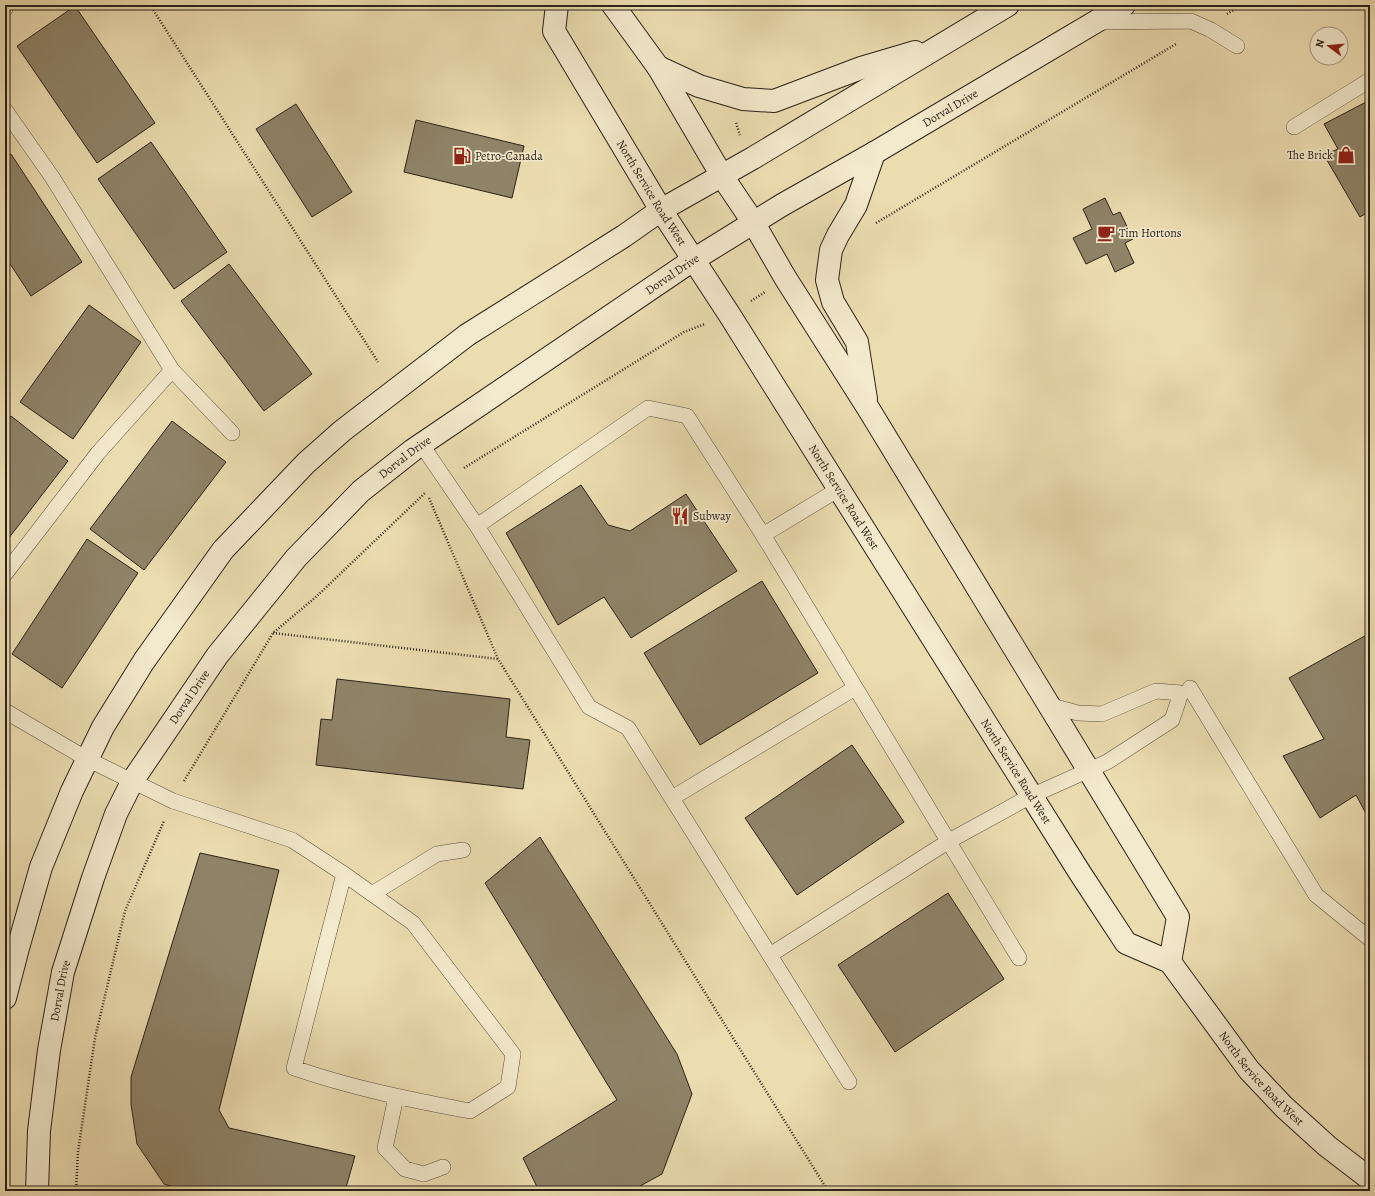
<svg xmlns="http://www.w3.org/2000/svg" width="1375" height="1196" font-family="Alegreya,serif">
	<rect width="100%" height="100%" fill="#ecddb1"/>
	<filter id="stains"><feTurbulence type="fractalNoise" baseFrequency=".005" numOctaves="4"/><feColorMatrix values="0 0 0 0 .2 0 0 0 0 .09 0 0 0 0 .02 0 0 0 .5 -.17"/></filter>
	<radialGradient id="worn" r=".72"><stop offset=".6" stop-color="#630" stop-opacity="0"/><stop offset="1" stop-color="#630" stop-opacity=".3"/></radialGradient>
	<path fill="#8f8368" stroke="#2a2218" d="M75 6 155 123 97 163 17 46Z
		M1370 100V211L1360 217 1324 155 1338 149 1324 124Z
		M296 104 352 192 312 217 256 129Z
		M416 120 524 146 512 198 404 172Z
		M151 142 227 252 174 289 98 179Z
		M11 154 82 262 31 296 5 256V159Z
		M1105 198 1113 215 1120 212 1133 239 1125 243 1134 263 1115 272 1107 254 1086 264 1073 238 1092 229 1083 209Z
		M229 264 312 374 264 411 181 301Z
		M89 305 141 342 73 439 20 402Z
		M11 416 68 461 5 543V423Z
		M172 421 226 462 144 570 90 529Z
		M581 485 608 525 630 531 686 494 737 571 631 638 604 597 558 625 506 533Z
		M87 539 138 573 62 688 12 654Z
		M762 581 818 673 700 745 644 653Z
		M1370 633V821L1356 795 1320 818 1283 756 1324 739 1289 678Z
		M337 679 510 699 506 737 530 740 523 789 316 765 321 719 332 720Z
		M852 745 904 822 797 895 745 818Z
		M540 837 677 1054 692 1094 662 1174 631 1191H539L523 1158 617 1100 485 883Z
		M200 853 279 870 219 1110 229 1128 355 1156 345 1191H186L164 1184 137 1144 131 1104V1077Z
		M948 893 1004 979 895 1052 838 965Z"/>
	<g fill="none" stroke-linecap="round" stroke-linejoin="round">
		<g stroke="#5a513e" stroke-width="16">
			<path id="lane" d="M5 9 7 5
				M1096 22 1191 21 1211 30 1237 46
				M5 110 52 177 172 370 98 453 5 574
				M1294 127 1370 80
				M172 370 232 433
				M421 444 477 526 648 408 687 416 763 535 1019 958
				M477 526 589 707 628 728 849 1082
				M763 535 839 489
				M1190 688 1316 895 1370 939
				M5 711 87 759 173 801 292 840 344 874 413 923 513 1054 508 1087 470 1111C411 1100 352 1088 294 1068L344 874
				M672 798 855 688
				M372 894 437 854 463 850
				M770 955 949 841 1031 796 1107 762 1172 720 1181 693 1156 691 1102 714 1078 713 1048 705
				M396 1097 385 1148 405 1169 424 1174 443 1167"/>
		</g>
		<g stroke="#2a2218" stroke-width="24">
			<g id="secondary">
				<path id="s1" d="M557 5 554 31 661 210 729 314 1080 873 1126 943 1170 962 1249 1070 1284 1107 1327 1146 1370 1179"/>
				<path d="M613 5 658 67 722 176 753 222 786 279 868 408 1178 917 1170 962"/>
				<path d="M658 67 699 86 743 99 774 101 861 68 915 52"/>
				<path d="M866 399 857 342 833 302 827 280 831 250 838 235 856 205 874 153"/>
				<path d="M5 998 18 948 41 867 72 791 103 727 144 661 223 550 306 463 342 431 467 335 624 236 661 210 753 158 1008 5"/>
				<path id="s2" d="M37 1191 39 1131 49 1050 63 972 93 878 116 814 133 780 217 656 296 558 361 491 413 450 693 260 782 205 874 153 1124 5"/>
			</g>
		</g>
		<path stroke="#2a2218" stroke-width="2.5" stroke-dasharray="1 2" stroke-linecap="butt" d="M150 5 378 362
			M1227 14 1242 5
			M736 123 740 135
			M876 223 1176 44
			M751 301 765 292
			M464 468 684 332 705 324
			M429 498 498 659 828 1191
			M273 633 498 659
			M184 781 273 633 317 596 426 492
			M76 1191 78 1152 95 1038 125 911 164 821"/>
		<use href="#lane" stroke="#f3e9cc" stroke-width="15"/>
		<use href="#secondary" stroke="#f3e9cc" stroke-width="22"/>
	</g>
	<defs>
		<g id="shop-bare" transform="scale(1.38)"><path d="M-5-2.5h2.3a2.7 3.5 0 0 1 5.4 0H5L5.5 6h-11ZM-1.5-2.5h3a1.5 2.3 0 0 0-3 0Z" fill="#8f2418" stroke="#f3e9cc" stroke-width="2.5" paint-order="stroke"/></g>
		<g id="fuel-bare" transform="scale(1.38)"><path d="M-5.5-6h7V0h2V4h1.3V-2.5L3-4.5l.8-.8L6-3V5H2.5V1h-1V6h-7ZM-4.2-4.7v3.2H.2V-4.7Z" fill="#8f2418" stroke="#f3e9cc" stroke-width="2.5" paint-order="stroke"/></g>
		<g id="cafe-bare" transform="scale(1.38)"><path d="M-5.5-4.5H6V0H3Q3 3.5 0 3.5H-2.5Q-5.5 3.5-5.5 0ZM3-3.2v2h1.7v-2ZM-6 4.5H4V6H-6Z" fill="#8f2418" stroke="#f3e9cc" stroke-width="2.5" paint-order="stroke"/></g>
		<g id="restaurant-bare" transform="scale(1.38)"><path d="M-5-6h1v4h1v-4h1v4h1v-4h1v5L-1.5 .5V6h-2V.5L-5-1ZM5-6V6H3V1.5H1.5Q1.5-4 5-6Z" fill="#8f2418" stroke="#f3e9cc" stroke-width="2.5" paint-order="stroke"/></g>
	</defs>
	<g fill-rule="evenodd">
		<use href="#shop-bare" x="1346" y="155"/>
		<use href="#fuel-bare" x="462" y="156"/>
		<use href="#cafe-bare" x="1106" y="233"/>
		<use href="#restaurant-bare" x="680" y="516"/>
	</g>
	<g text-anchor="middle" stroke-width="3.5" stroke-linejoin="round" paint-order="stroke">
		<g font-size="12" fill="#2a2218" stroke="#f3e9cc">
			<text dy="4" stroke="none"><textPath href="#s2" startOffset="1498">Dorval Drive</textPath></text>
			<text dy="4" stroke="none"><textPath href="#s1" startOffset="215">North Service Road West</textPath></text>
			<text dy="4" stroke="none"><textPath href="#s2" startOffset="1174">Dorval Drive</textPath></text>
			<text dy="4" stroke="none"><textPath href="#s2" startOffset="850">Dorval Drive</textPath></text>
			<text dy="4" stroke="none"><textPath href="#s1" startOffset="575">North Service Road West</textPath></text>
			<text dy="4" stroke="none"><textPath href="#s2" startOffset="526">Dorval Drive</textPath></text>
			<text dy="4" stroke="none"><textPath href="#s1" startOffset="899">North Service Road West</textPath></text>
			<text dy="4" stroke="none"><textPath href="#s2" startOffset="202">Dorval Drive</textPath></text>
			<text dy="4" stroke="none"><textPath href="#s1" startOffset="1299">North Service Road West</textPath></text>
		</g>
		<g font-size="12" fill="#2a2218" stroke="#f3e9cc" text-anchor="start">
			<text x="1333" y="159" text-anchor="end">The Brick</text>
			<text x="475" y="160">Petro-Canada</text>
			<text x="1119" y="237">Tim Hortons</text>
			<text x="693" y="520">Subway</text>
		</g>
	</g>
	<rect width="1375" height="1196" fill="none" stroke="#ecddb1" stroke-width="20"/>
	<rect x="6" y="6" width="1363" height="1184" fill="none" stroke="#2a2218" stroke-width="2"/>
	<rect x="10" y="10" width="1355" height="1176" fill="none" stroke="#2a2218"/>
	<g transform="translate(1329 46) rotate(286)"><circle r="19" fill="#f3e9cc" stroke="#a39984"/>
	<path d="M0-3L7 15L0 10L-7 15Z" fill="#8f2418"/>
	<text y="-6" font-size="11" font-weight="bold" text-anchor="middle" fill="#2a2218">N</text>
	</g>
	<rect width="100%" height="100%" filter="url(#stains)"/>
	<rect width="100%" height="100%" fill="url(#worn)"/>
</svg>
